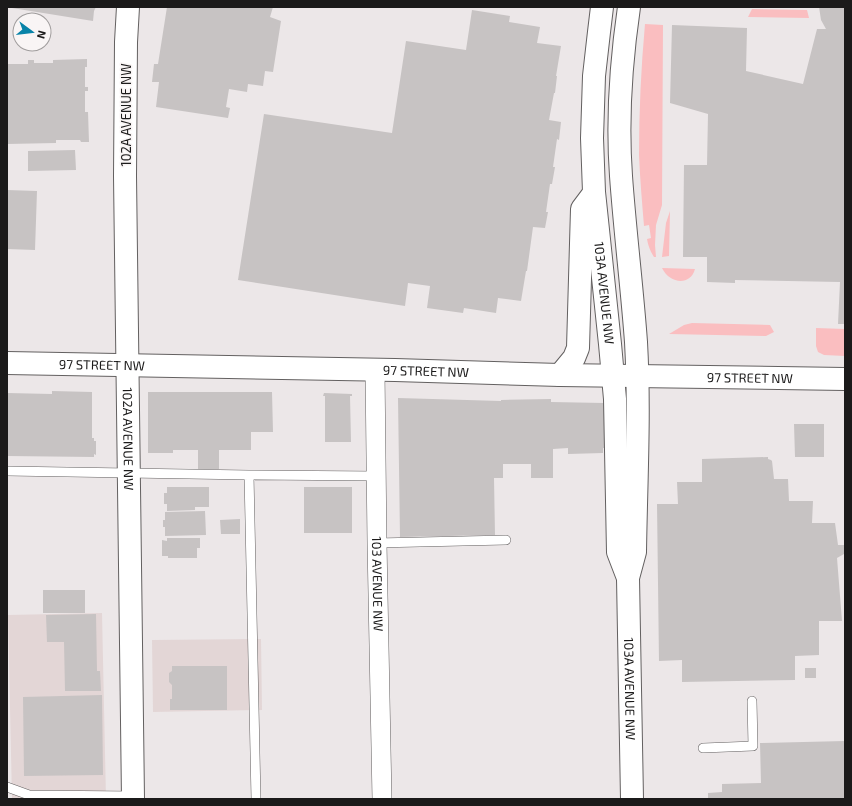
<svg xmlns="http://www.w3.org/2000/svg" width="852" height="806" font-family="'Exo 2',sans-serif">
	<rect width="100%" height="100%" fill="#ece7e8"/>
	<path fill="#e3d6d6" d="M102 613 106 799H12L8 615Z
		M261 639 262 710 153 712 152 640Z"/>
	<path fill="#fabec0" d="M752 9 807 10 809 18 748 17Z
		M645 24 663 25 662 205 656 225 655 245 656 257H654C650 251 648 245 647 239L651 238 649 225 644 226C642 202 640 179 639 155 639 111 641 68 645 24Z
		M670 211 669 256 662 257 666 223Z
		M662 268 695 269C690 287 669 283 662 268Z
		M692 323 770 325 774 332 766 336 669 334 684 325Z
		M816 328 845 329V356L824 355 818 352 816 346Z"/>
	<path fill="#c7c3c3" d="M12 7H96L94 11 93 21 12 8Z
		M167 7H273L270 17 281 21 273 72 265 71 263 86 248 84 247 92 229 89 226 107 230 108 228 118 156 107 159 82H152L154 64H158Z
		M819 7H845V324H838L840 282 735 280V283L707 282V257H683L684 165H707L708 114 670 103 672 25 747 28 746 71 803 84 817 29H826L821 20Z
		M472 10 510 16 509 22 540 27 537 43 561 46 556 76H557L555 93H554L549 120 561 122 559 140 557 139 553 167H555L552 184H550L546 212H548L545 228 533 227 527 271H526L521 301 498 298 496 313 464 308 463 313 427 308 430 286 408 283 405 306 238 280 264 114 392 133 406 41 466 50Z
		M87 59V67H85V87H88V91H85V112H88L89 142H81L80 140H56V143L7 144V64H28V60H34V63H53V60Z
		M75 150 76 170 28 171V151Z
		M7 190 37 191 35 250 7 249Z
		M52 391 92 392V438H94V441H96V455L94 454V457L7 456V393L52 394Z
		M148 392H272L273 432H251V450H219V469H198V450H173V453H148Z
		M324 393 352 394V396H350L351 442H325V396H323Z
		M398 398 501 401V400L551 399V402L604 403 605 448H603V453L568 454V448L553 449V478H531V464H503V478H494L495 535 400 537Z
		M794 424H824V457H795Z
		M768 457V459L771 460 772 461 774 479H788L789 501H813L812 523H835L838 545H845V555L844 554 837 558 842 621H819V655L795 656V680L682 682V660L659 661 657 504H678L677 482H702V459Z
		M167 487H209V507H195V510L167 511V504H164V493H167Z
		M304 487H352V533H304Z
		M205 511 206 535 165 536V527H163V520H165V512Z
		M240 519V534H221L220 520Z
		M167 538H200V548H197V558H168V556H162V540L167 541Z
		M43 590H85V613H43Z
		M96 614 97 671H100L101 691H65L64 642H47L46 615Z
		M172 666H227V710H170V699H172V685L169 682V673L172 671Z
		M805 668H816V678H805Z
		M102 695 103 775 24 776 23 697Z
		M845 741V799H708V793L722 792V784L761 783 760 743Z"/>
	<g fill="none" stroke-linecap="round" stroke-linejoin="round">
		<g stroke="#636060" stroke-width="10">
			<path id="service" d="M7 471 249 475 376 476
				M249 475 256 799
				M377 543 506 540
				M703 748 753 746 752 701
				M7 787 29 795 133 796"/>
		</g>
		<g stroke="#636060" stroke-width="20">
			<g id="minor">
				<path id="s1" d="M375 370 377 543 382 799"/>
			</g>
		</g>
		<g stroke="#636060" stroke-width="24">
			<g id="tertiary">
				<path id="s2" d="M128 7 126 42 125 176 133 799"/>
			</g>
		</g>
		<g stroke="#636060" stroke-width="24">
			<g id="secondary">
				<path id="s3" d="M602 7 599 32 594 76 592 138 594 192 610 344 615 399 618 552 628 578"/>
				<path id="s4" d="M629 7C621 62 617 121 621 176 625 232 632 287 636 342 640 412 636 482 635 552L628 578 632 799"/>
				<path id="s5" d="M7 363 395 370 560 375 845 379"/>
				<path d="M560 375 574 358 578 348 582 209 591 197"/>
			</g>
		</g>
		<use href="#service" stroke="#fff" stroke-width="9"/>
		<use href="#minor" stroke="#fff" stroke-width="19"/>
		<use href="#tertiary" stroke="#fff" stroke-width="22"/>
		<use href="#secondary" stroke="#fff" stroke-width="22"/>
	</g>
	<g text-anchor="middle" stroke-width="3" stroke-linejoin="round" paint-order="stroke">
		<g font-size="13" fill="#1b1a1a" stroke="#f9f5f5">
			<text transform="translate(126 115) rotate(-90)" y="5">102A AVENUE NW</text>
			<text dy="5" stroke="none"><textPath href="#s3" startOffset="287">103A AVENUE NW</textPath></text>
			<text dy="5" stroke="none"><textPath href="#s5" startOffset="95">97 STREET NW</textPath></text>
			<text dy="5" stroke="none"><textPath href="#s5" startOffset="419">97 STREET NW</textPath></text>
			<text dy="5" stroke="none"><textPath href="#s5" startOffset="743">97 STREET NW</textPath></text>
			<text dy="5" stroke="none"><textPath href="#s2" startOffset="432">102A AVENUE NW</textPath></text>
			<text dy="5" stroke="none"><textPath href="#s1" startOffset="214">103 AVENUE NW</textPath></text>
			<text dy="5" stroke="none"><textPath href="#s4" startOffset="684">103A AVENUE NW</textPath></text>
		</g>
	</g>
	<rect width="852" height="806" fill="none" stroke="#1b1a1a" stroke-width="16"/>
	<g transform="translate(32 32) rotate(105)"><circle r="19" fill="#f9f5f5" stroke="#a09d9d"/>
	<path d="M0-3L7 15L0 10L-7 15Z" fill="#0883a8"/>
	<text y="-6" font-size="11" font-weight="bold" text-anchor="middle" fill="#1b1a1a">N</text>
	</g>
</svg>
